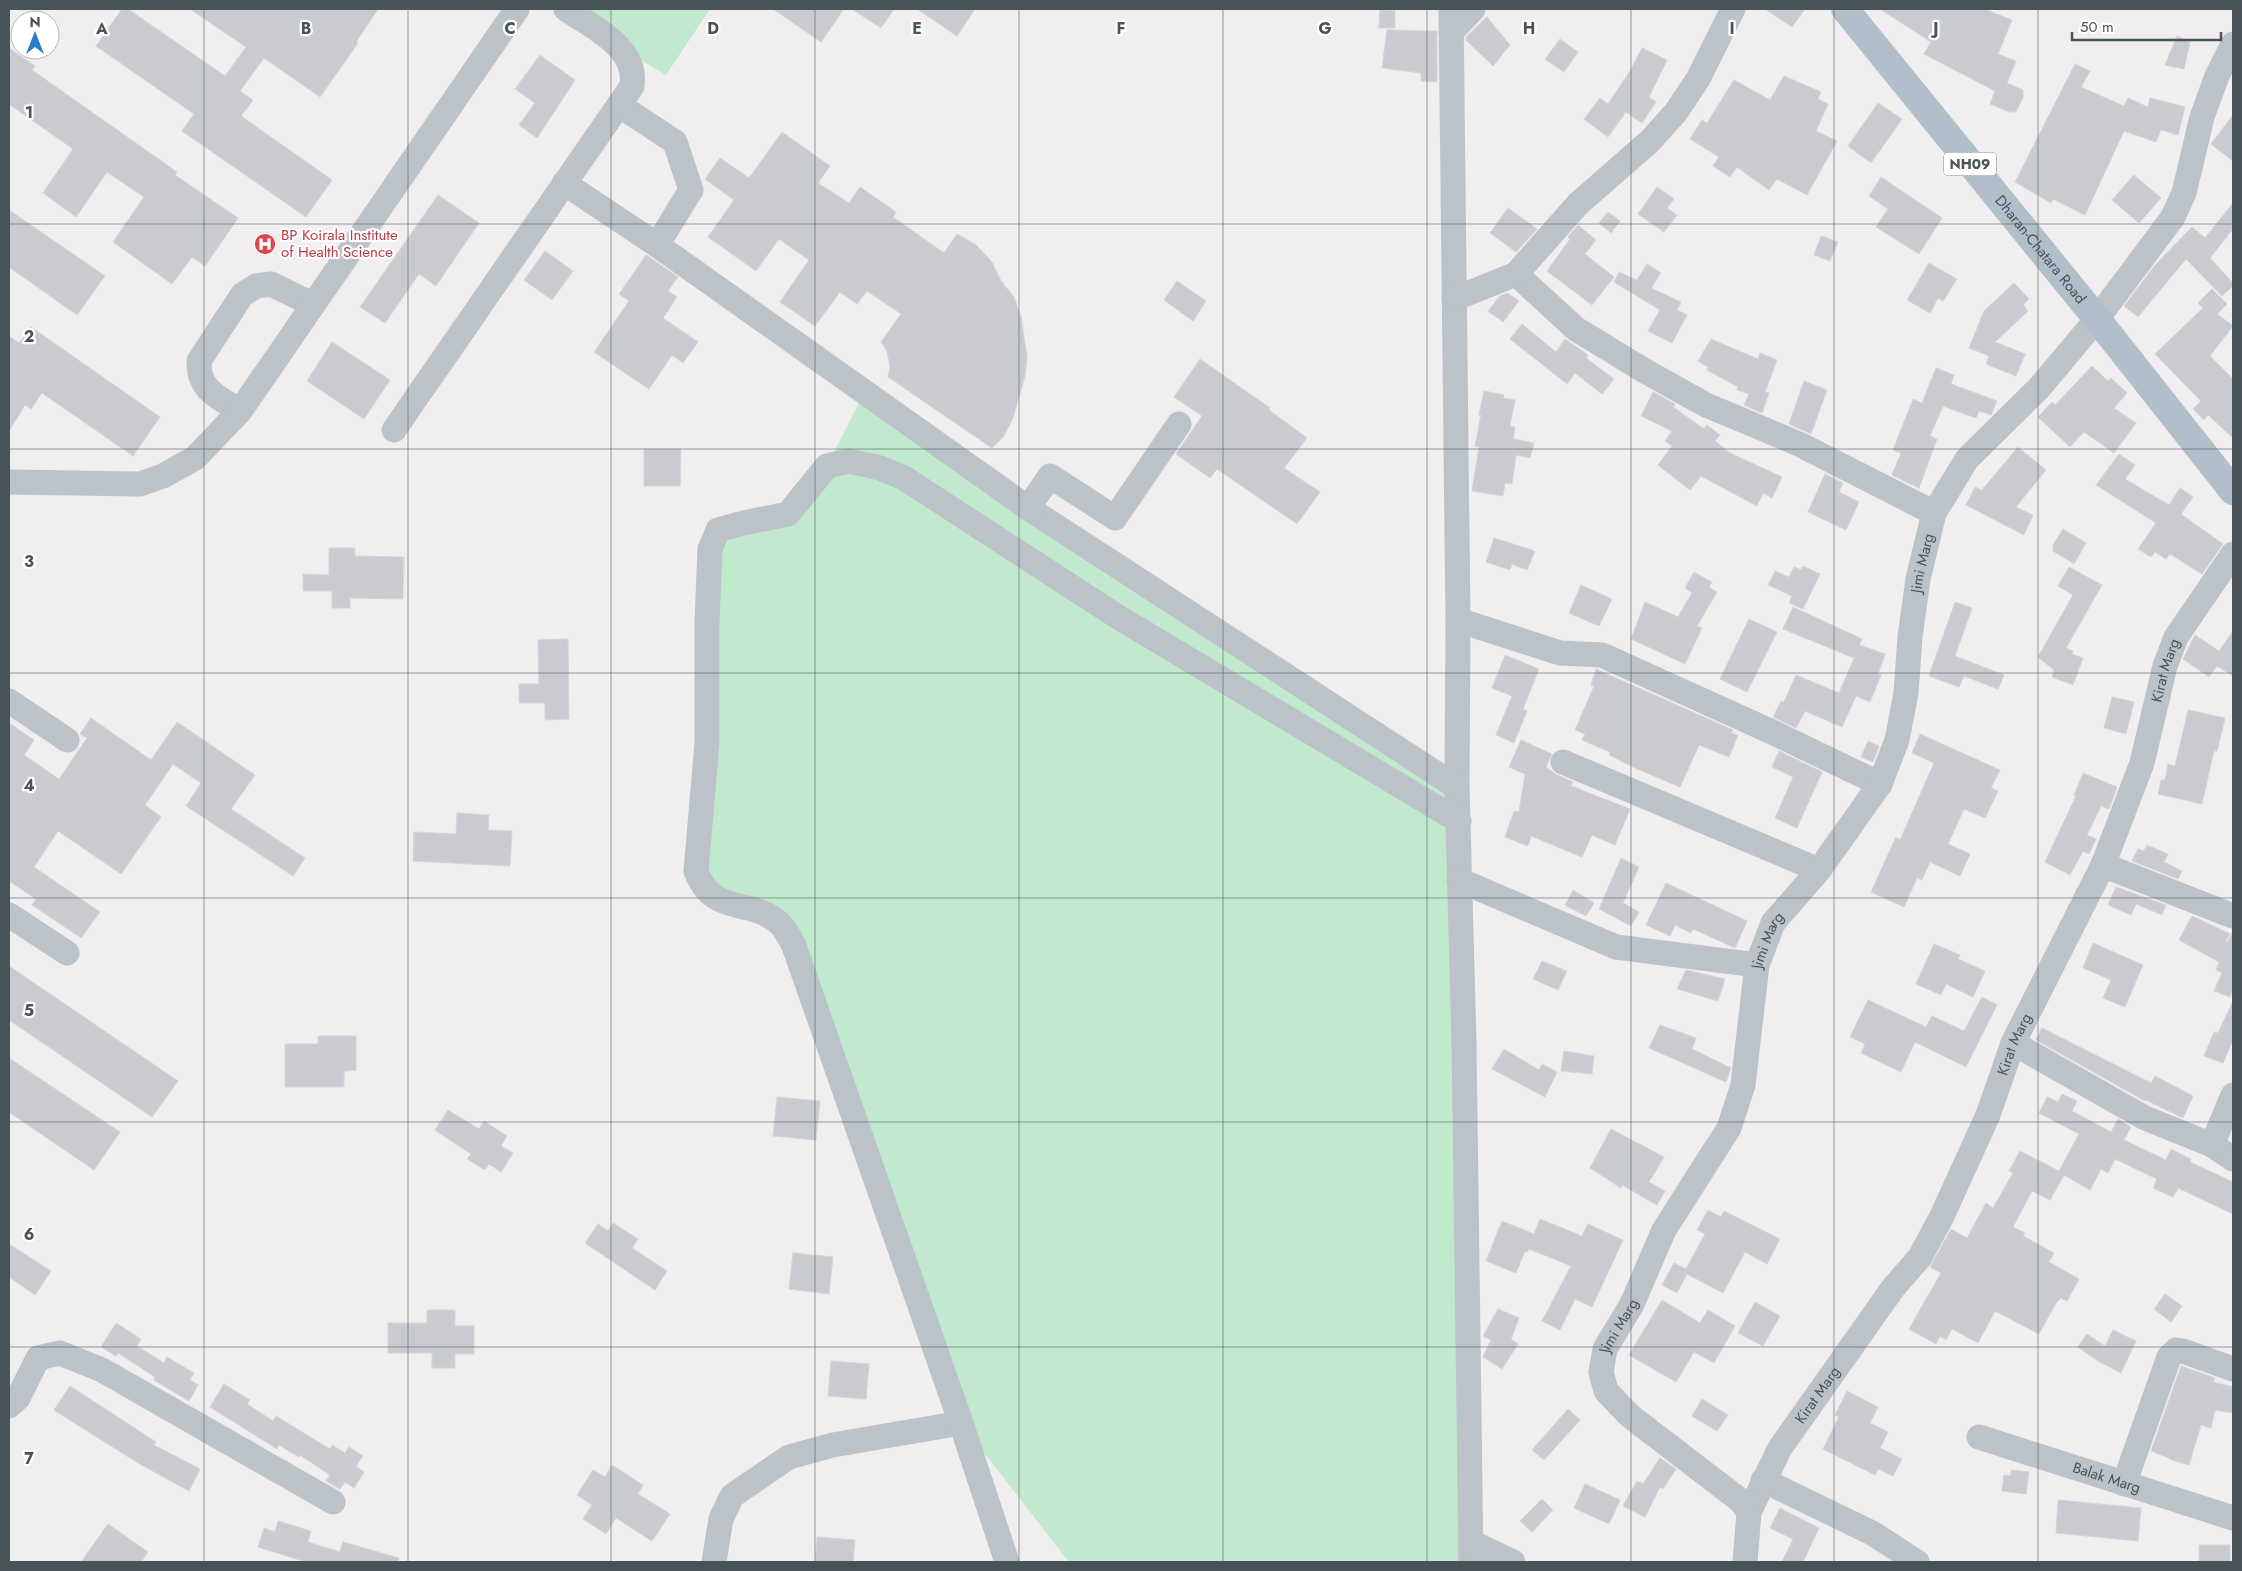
<svg xmlns="http://www.w3.org/2000/svg" width="2242" height="1571" font-family="Jost,sans-serif">
	<rect width="100%" height="100%" fill="#f0eeee"/>
	<path fill="#c1e9ce" d="M566 9H710L666 75 625 51Z
		M864 393 1457 787 1471 1562H1069L961 1423 780 924 717 899 698 845 718 530 788 514 827 466Z"/>
	<path fill="#c9cbd0" stroke="#d2d5d9" d="M122 9H128L225 76 246 47 190 9H378L356 42 358 43 320 97 264 58 240 91 253 100 241 116 332 180 306 217 182 131 194 114 96 46Z
		M773 9H844L821 42Z
		M852 9H894L881 28Z
		M917 9H975L957 36Z
		M1765 9H1805L1792 27Z
		M1880 9H1984L2012 20 1998 54 2016 61 2007 83 2023 90V97L2016 112H2010L1990 104 1995 91 1924 54 1931 42Z
		M1380 10 1395 11V28H1379Z
		M1487 17 1510 45 1493 66 1466 40V37Z
		M1387 30 1437 31V82L1421 81V73L1382 68Z
		M2177 36 2190 42 2184 69 2165 65Z
		M1560 39 1578 52 1564 72 1545 59Z
		M9 48 35 66 32 70 177 172 175 175 238 218 205 266 192 257 172 284 113 242 144 197 107 172 76 217 43 193 73 149 9 104Z
		M1642 48 1667 60 1649 97 1656 102 1642 123 1626 112 1608 137 1584 119 1600 98 1608 104 1630 71Z
		M540 55 575 80 537 138 519 125 535 103 515 89Z
		M2075 64 2090 71 2081 87 2124 106 2128 98 2148 107 2150 98 2185 107 2178 135 2161 130 2156 142 2124 131 2085 215 2053 199 2051 203 2015 182Z
		M1784 76 1821 92 1818 99 1828 104 1816 131 1837 141 1807 195 1777 179 1769 190 1737 167 1730 177 1713 166 1719 157 1690 139 1702 120 1707 123 1734 80 1770 100Z
		M1878 103 1902 119 1871 163 1848 146Z
		M2233 115V161L2211 144Z
		M782 132 830 166 818 183 849 203 860 187 896 212 893 217 944 253 957 234 976 245 992 262 1001 281 1014 297 1021 317 1027 357 1025 376 1013 418 1004 436 992 448 888 377 890 366 887 351 881 342 901 314 867 291 857 304 840 292 815 326 780 302 809 260 779 239 756 271 708 237 734 200 705 179 720 158 749 178Z
		M2134 175 2161 198 2139 223 2112 200Z
		M1881 177 1942 218 1919 254 1876 227 1888 209 1869 196Z
		M1657 187 1674 199 1667 208 1677 215 1664 232 1638 214Z
		M438 195 479 223 436 286 419 274 385 323 360 307Z
		M2233 203V229L2210 258 2233 283V286L2222 296 2186 259 2138 317 2124 306 2155 265 2192 227 2205 238Z
		M1508 208 1537 229 1516 252 1490 233Z
		M9 210 105 276 77 315 9 267Z
		M1608 212 1620 221 1611 233 1599 223Z
		M1578 225 1596 240 1585 254 1614 277 1592 305 1547 271 1570 239 1568 237Z
		M1821 236 1838 242 1830 261 1814 255Z
		M545 251 573 271 552 300 524 280Z
		M646 255 678 277 668 291 677 297 663 318 698 342 683 363 672 355 649 389 594 352 629 301 619 294Z
		M1929 263 1957 279 1943 301 1938 298 1930 313 1907 300Z
		M1647 264 1661 273 1651 288 1681 302 1677 310 1687 315 1672 343 1648 331 1660 310 1614 282 1619 272 1637 280Z
		M1177 281 1206 301 1193 321 1164 300Z
		M2014 283 2029 299 2023 305 2028 311 1995 342 2025 354 2016 376 1986 364 1989 356 1969 348 1984 311Z
		M2212 289 2227 304 2217 314 2233 326 2210 356 2233 379V438L2208 415 2204 420 2193 409 2201 401 2155 354 2203 308 2198 303Z
		M1507 293 1519 301 1503 322 1488 311 1500 296Z
		M1522 324 1556 352 1565 339 1588 355 1586 358 1614 379 1602 394 1575 373 1567 384 1510 339Z
		M31 327 160 417 133 456 42 393 31 409 25 405 9 431V336L19 343Z
		M1711 339 1758 359 1760 353 1777 360 1765 392 1769 393 1762 413 1744 405 1749 394 1737 390 1738 387 1707 370 1708 367 1698 361Z
		M332 342 390 380 364 419 307 381Z
		M1200 359 1270 408 1269 410 1307 438 1284 468 1320 492 1297 524 1217 469 1210 478 1176 454 1202 416 1174 397Z
		M2092 366 2108 381 2111 378 2127 393 2114 408 2136 423 2114 453 2084 432 2070 447 2038 417 2052 402 2055 405Z
		M1936 368 1954 375 1951 384 1997 401 1991 415 1979 411 1976 418 1943 406 1930 436 1937 439 1919 488 1892 475 1901 453 1893 450 1913 399 1922 403Z
		M1804 381 1827 390 1811 434 1789 424Z
		M1484 391 1504 395 1503 398 1515 400 1510 426 1515 427 1513 439 1534 443 1530 458 1516 455 1512 484 1505 483 1503 496 1472 491 1479 447 1475 446 1481 415H1479Z
		M1653 392 1675 404 1673 407 1704 429 1707 425 1720 435 1715 441 1730 453 1782 477 1772 498 1763 493 1757 506 1701 476 1690 490 1658 465 1672 446 1665 441 1672 431 1641 416Z
		M2018 447 2046 470 2016 507 2033 515 2024 535 1966 505 1975 487 1982 490Z
		M644 449H681L680 486H644Z
		M2119 454 2135 465 2125 479 2169 505 2180 488 2193 497 2181 514 2223 544 2202 574 2170 554 2166 559 2155 552 2151 557 2138 549 2156 523 2096 485Z
		M1825 474 1843 483 1839 492 1859 502 1846 530 1808 512Z
		M2063 529 2086 543 2074 564 2053 551V545Z
		M1494 538 1535 551 1527 570 1512 564 1510 570 1486 562Z
		M329 548H355V556L404 557 403 599 350 598V608H332V591H303V574L329 575Z
		M1803 566 1820 574 1803 609 1789 603 1792 596 1768 585 1775 571 1789 577 1794 567 1801 570Z
		M2069 567 2102 585 2066 648 2073 651 2072 654 2083 658 2073 685 2052 677 2054 670 2038 657 2073 595 2058 586Z
		M1694 572 1712 582 1709 587 1717 592 1697 626 1702 628 1685 664 1631 639 1645 602 1678 617 1692 593 1685 588Z
		M1581 585 1612 599 1599 626 1569 613Z
		M1955 602 1972 608 1955 656 2004 675 1998 689 1964 676 1959 687 1929 676Z
		M1793 607 1862 639 1859 645 1885 654 1878 674 1881 675 1870 702 1856 696 1842 727 1805 711 1796 728 1773 717 1781 701 1784 702 1796 675 1839 693 1854 658 1783 629Z
		M1749 619 1777 632 1747 692 1720 679Z
		M2233 631V676L2217 666 2209 677 2183 659 2195 635 2219 651Z
		M568 639 569 719 545 720V703H519V684H539L538 640Z
		M1505 655 1539 669 1523 709 1527 711 1514 743 1496 735 1512 696 1492 688Z
		M1596 669 1733 730 1731 733 1738 735 1729 757 1699 745 1680 787 1637 769 1609 755 1610 752 1582 740 1585 734 1575 730 1594 686 1591 685Z
		M2112 697 2134 702 2126 734 2104 728Z
		M2188 710 2225 718 2217 751H2214L2202 804 2158 794 2161 780H2165L2168 764 2175 766Z
		M91 718 151 760 177 722 255 775 231 809 305 858 293 876 186 806 201 783 173 764 145 805 161 817 121 874 58 831 34 867 100 912 81 938 32 905 36 899 9 881V723L34 740 24 755 59 779 87 738 80 734Z
		M1920 734 2000 770 1991 788 1998 791 1985 818 1964 809 1948 844 1970 854 1960 876 1930 862 1922 880 1917 878 1904 907 1871 892 1896 837 1900 840 1934 763 1912 753Z
		M1521 740 1552 754 1546 767 1557 775 1573 782 1571 786 1630 809 1615 845 1592 835 1582 857 1531 836 1528 846 1505 837 1514 811 1519 812 1525 774 1509 767Z
		M1868 741 1879 746 1873 762 1861 757Z
		M1779 751 1822 772 1797 828 1775 818 1793 777 1772 767Z
		M2083 773 2117 787 2109 809 2101 806 2087 835 2096 839 2089 854 2083 851 2070 875 2045 862 2076 796 2074 795Z
		M457 813 489 815 488 830 512 831 510 866 413 861 414 832 456 834Z
		M2147 845 2168 854 2164 862 2182 871 2178 879 2132 861 2138 849 2144 851Z
		M1621 858 1639 867 1623 903 1639 912 1631 926 1599 909Z
		M1666 883 1747 921 1735 948 1693 929 1691 933 1675 925 1670 936 1646 925Z
		M2116 887 2166 905 2162 915 2136 904 2131 915 2108 905Z
		M1573 890 1594 903 1586 916 1565 905Z
		M2192 916 2230 934 2226 941 2228 942 2233 930V989L2230 997 2214 991 2222 973 2216 970 2219 962 2179 940Z
		M2093 943 2143 965 2125 1007 2103 998 2111 980 2083 968Z
		M1934 944 1960 955 1958 959 1985 971 1973 997 1946 984 1941 995 1916 984Z
		M1542 961 1567 971 1558 990 1533 979Z
		M9 966 178 1081 152 1117 9 1020Z
		M1686 970 1725 979 1718 1001 1677 989Z
		M1982 997 1997 1005 1966 1067 1915 1042 1901 1072 1861 1053 1865 1044 1850 1037 1868 1000 1926 1027 1932 1016 1964 1031Z
		M2233 1001V1040L2223 1063 2204 1056 2214 1032 2218 1033Z
		M1660 1025 1696 1038 1692 1049 1731 1068 1726 1082 1649 1048Z
		M2042 1028 2151 1083 2155 1076 2193 1096 2183 1118 2146 1100 2145 1101 2036 1040Z
		M318 1036H356V1070L344 1071V1087H285V1044H318Z
		M1504 1049 1539 1070 1542 1064 1557 1072 1545 1097 1492 1069Z
		M1564 1051 1594 1056 1592 1074 1561 1071Z
		M9 1058 120 1132 94 1170 9 1112Z
		M2062 1094 2077 1101 2072 1111 2111 1132 2118 1119 2131 1127 2124 1140 2166 1160 2171 1149 2191 1159 2190 1162 2233 1182V1214L2178 1188 2173 1197 2153 1188 2157 1179 2115 1159 2108 1173 2101 1169 2090 1190 2064 1175 2050 1200 2032 1191 2013 1227 2025 1233 2023 1236 2054 1253 2049 1262 2079 1279 2067 1301 2061 1298 2056 1303 2039 1334 1995 1311 1978 1343 1952 1329 1946 1340 1940 1336 1936 1344 1909 1329 1941 1273 1930 1267 1951 1229 1967 1238 1986 1203 1993 1208 2013 1173 2009 1171 2020 1151 2059 1171 2079 1134 2039 1113 2047 1097 2058 1102Z
		M777 1097 820 1101 816 1140 773 1136Z
		M448 1110 479 1129 484 1121 507 1136 501 1146 513 1153 501 1172 489 1164 485 1170 467 1159 471 1154 435 1130Z
		M1611 1129 1664 1157 1649 1182 1665 1191 1657 1205 1622 1185 1621 1188 1590 1168Z
		M1708 1210 1721 1217 1724 1211 1780 1239 1767 1264 1745 1252 1723 1293 1687 1274 1677 1293 1662 1285 1674 1263 1686 1269 1705 1234 1697 1230Z
		M1540 1219 1582 1236 1588 1224 1623 1240 1592 1307 1575 1299 1560 1330 1542 1321 1571 1266 1529 1249 1527 1252 1525 1251 1516 1273 1486 1261 1502 1221 1534 1234Z
		M613 1223 638 1239 632 1248 667 1271 655 1290 585 1243 598 1224 608 1231Z
		M9 1244 51 1271 35 1295 9 1277Z
		M793 1253 833 1257 829 1294 789 1289Z
		M2165 1294 2182 1306 2171 1322 2154 1309Z
		M1662 1300 1700 1323 1708 1310 1735 1326 1714 1363 1694 1352 1676 1382 1629 1355Z
		M1755 1302 1780 1316 1763 1346 1738 1333Z
		M1498 1309 1519 1318 1511 1339 1518 1344 1502 1369 1483 1357 1491 1340 1483 1336Z
		M427 1310H455V1326H474V1354H455V1368H432V1353H388V1323H427Z
		M116 1323 141 1339 137 1346 164 1363 167 1357 194 1373 190 1380 198 1385 189 1401 154 1380 155 1377 118 1353 116 1356 101 1347Z
		M2113 1330 2136 1341 2121 1373 2098 1361 2078 1347 2087 1334 2105 1346Z
		M831 1361 869 1364 866 1399 828 1396Z
		M2181 1366 2215 1378 2213 1382 2233 1387V1413L2215 1410 2211 1428 2201 1425 2189 1465 2169 1459V1458L2151 1451Z
		M224 1384 250 1400 247 1404 273 1421 276 1416 330 1449 332 1445 345 1453 349 1447 363 1456 356 1466 364 1472 354 1488 345 1482 340 1489 326 1481 330 1475 300 1455 299 1457 279 1445 277 1449 210 1407Z
		M70 1386 156 1442 154 1445 200 1469 189 1491 138 1463 54 1410Z
		M1847 1391 1878 1407 1870 1423 1888 1432 1880 1448 1902 1459 1893 1476 1878 1469 1875 1475 1823 1449 1839 1417 1835 1415Z
		M1702 1399 1728 1415 1717 1431 1692 1416Z
		M1568 1409 1580 1420 1544 1460 1532 1450Z
		M1660 1458 1676 1469 1663 1489 1660 1487 1645 1517 1623 1506 1637 1481 1643 1484Z
		M612 1465 643 1485 638 1494 670 1514 652 1541 616 1518 606 1534 583 1519 592 1505 577 1495 593 1470 605 1477Z
		M2011 1470 2029 1472 2026 1494 2002 1491 2004 1475 2011 1476Z
		M1585 1484 1620 1500 1609 1524 1574 1508Z
		M1542 1499 1553 1510 1532 1532 1520 1521Z
		M2058 1500 2141 1508 2138 1541 2056 1533Z
		M1780 1508 1819 1528 1803 1562H1782L1793 1539 1770 1528Z
		M278 1521 311 1531 308 1542 340 1552 343 1542 399 1558 398 1562H306L258 1547 264 1528 275 1532Z
		M108 1524 148 1552 141 1562H81Z
		M817 1537 855 1540 853 1562H815Z
		M2199 1545H2230V1562H2199Z"/>
	<g fill="none" stroke-linecap="round" stroke-linejoin="round">
		<g stroke="#bbc3c9" stroke-width="25">
			<path d="M1451 9 1458 620 1457 787 1464 1042 1471 1562"/>
			<path d="M1451 32 1473 9"/>
			<path d="M619 105 675 142 691 190 657 245"/>
			<path d="M564 183 657 245 1028 508 1457 787"/>
			<path d="M1516 274 1576 329 1645 371 1706 405 1799 444 1934 513"/>
			<path d="M1454 299 1516 274 1578 204 1650 141 1676 112 1698 79 1733 9"/>
			<path d="M240 411C218 397 198 390 199 361L242 295 256 286 271 284 312 304"/>
			<path d="M394 430 632 86C638 47 593 28 566 9"/>
			<path d="M9 482 140 484 163 476 195 458 240 411 517 9"/>
			<path d="M1028 508 1050 476 1115 518 1179 424"/>
			<path d="M1458 620 1560 653 1602 655 1772 732 1880 784"/>
			<path d="M9 701 67 740"/>
			<path d="M1563 762 1819 870"/>
			<path d="M2103 865 2233 916"/>
			<path d="M1459 880 1616 947 1757 965"/>
			<path d="M9 915 67 953"/>
			<path d="M2013 1043 2145 1118 2212 1145 2233 1159"/>
			<path d="M2212 1145 2233 1095"/>
			<path d="M9 1406 18 1398 38 1358 60 1353 102 1370 333 1502"/>
			<path id="s1" d="M1979 1437 2233 1518"/>
			<path d="M1763 1480 1872 1533 1917 1562"/>
			<path d="M2124 1484 2169 1357 2176 1350 2183 1351 2233 1369"/>
			<path id="s2" d="M1749 1512 1780 1448 1893 1288 1920 1257 1942 1216 1988 1115 2013 1043 2103 865 2142 763 2165 666 2176 637 2233 554"/>
			<path d="M1471 1542 1513 1562"/>
			<path d="M714 1562 721 1519 732 1496 789 1457 833 1445 961 1423"/>
			<path d="M1007 1562 961 1423 794 946C790 939 786 929 779 923 750 897 713 917 696 871L707 743V622L710 549 718 530 743 523 788 514 827 466 849 461 880 468 904 478 1118 617 1459 821"/>
			<path id="s3" d="M1745 1562 1749 1512 1741 1501 1630 1416 1606 1391 1601 1372 1605 1349 1632 1304 1664 1230 1729 1128 1743 1085 1757 965 1773 923 1819 870 1880 784 1897 740 1906 693 1910 637 1918 579 1934 513 1967 459 2039 388 2097 319 2173 217 2184 193 2202 117 2217 76 2233 44"/>
		</g>
		<path stroke="#b0bfca" stroke-width="28" id="s4" d="M1845 9 2097 319 2233 491"/>
	</g>
	<path fill="none" stroke="#485259" stroke-width="1" stroke-opacity="0.55" d="M204 9V1562M408 9V1562M611 9V1562M815 9V1562M1019 9V1562M1223 9V1562M1427 9V1562M1631 9V1562M1834 9V1562M2038 9V1562M9 224H2233M9 449H2233M9 673H2233M9 898H2233M9 1122H2233M9 1347H2233"/>
	<defs>
		<g id="hospital-disc" transform="scale(1.125)"><circle r="9.5" fill="#e0444e" stroke="#fff"/><path d="M-5-5h3v3.5h4V-5h3V5h-3V1.5h-4V5h-3Z" fill="#fff"/></g>
	</defs>
	<g fill-rule="evenodd">
		<use href="#hospital-disc" x="265" y="244"/>
	</g>
	<g text-anchor="middle" stroke-width="4.5" stroke-linejoin="round" paint-order="stroke">
		<rect fill="#fff" stroke="#7f868b" stroke-width="1" x="1944" y="152.5" width="52" height="23" rx="4"/>
		<g font-size="14" font-weight="bold" fill="#485259">
			<text x="1970" y="169">NH09</text>
		</g>
		<g font-size="15" fill="#be3a42" stroke="#fff" text-anchor="start">
			<text x="281" y="240">BP Koirala Institute<tspan x="281" dy="17">of Health Science</tspan></text>
		</g>
		<g font-size="15" fill="#485259" stroke="#fff">
			<text dy="5" stroke="none"><textPath href="#s4" startOffset="310">Dharan-Chatara Road</textPath></text>
			<text dy="5" stroke="none"><textPath href="#s3" startOffset="1148">Jimi Marg</textPath></text>
			<text dy="5" stroke="none"><textPath href="#s2" startOffset="946">Kirat Marg</textPath></text>
			<text dy="5" stroke="none"><textPath href="#s3" startOffset="728">Jimi Marg</textPath></text>
			<text dy="5" stroke="none"><textPath href="#s2" startOffset="541">Kirat Marg</textPath></text>
			<text dy="5" stroke="none"><textPath href="#s3" startOffset="308">Jimi Marg</textPath></text>
			<text dy="5" stroke="none"><textPath href="#s2" startOffset="136">Kirat Marg</textPath></text>
			<text dy="5" stroke="none"><textPath href="#s1" startOffset="134">Balak Marg</textPath></text>
		</g>
	</g>
	<g font-size="16" text-anchor="middle" font-weight="bold" fill="#485259" stroke="#fff" stroke-width="4.5" stroke-linejoin="round" paint-order="stroke">
		<text x="102" y="34">A</text>
		<text x="306" y="34">B</text>
		<text x="510" y="34">C</text>
		<text x="713" y="34">D</text>
		<text x="917" y="34">E</text>
		<text x="1121" y="34">F</text>
		<text x="1325" y="34">G</text>
		<text x="1529" y="34">H</text>
		<text x="1732" y="34">I</text>
		<text x="1936" y="34">J</text>
		<text x="29" y="118">1</text>
		<text x="29" y="342">2</text>
		<text x="29" y="567">3</text>
		<text x="29" y="791">4</text>
		<text x="29" y="1016">5</text>
		<text x="29" y="1240">6</text>
		<text x="29" y="1464">7</text>
	</g>
	<rect width="2242" height="1571" fill="none" stroke="#485259" stroke-width="20"/>
	<g transform="translate(35 35)"><circle r="24" fill="#ffffff" stroke="#b6babd"/>
	<path d="M0-4L9 19L0 12L-9 19Z" fill="#2d7bcb"/>
	<text y="-8" font-size="14" font-weight="bold" text-anchor="middle" fill="#485259">N</text>
	</g>
	<path d="M2072 32v8h149v-8" fill="none" stroke="#485259" stroke-width="2.5"/>
	<text x="2080" y="32" font-size="15" fill="#485259" stroke="#ffffff" stroke-width="4" paint-order="stroke">50 m</text>
</svg>
